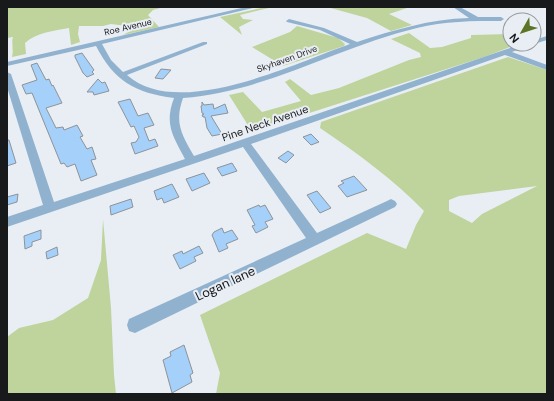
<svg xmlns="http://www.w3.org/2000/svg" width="554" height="401" font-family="'DM Sans',sans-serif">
	<rect width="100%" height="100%" fill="#e9eef4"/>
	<path fill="#bfd39c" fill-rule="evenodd" d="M7 7H164L153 10 148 15 159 27 123 35 130 31 127 26 111 24 103 26H79L78 34 80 42 71 45 69 28C54 31 37 32 25 43L26 54 12 57C14 50 11 42 13 37L7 38Z
		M266 7H273L240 15 243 19 253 20 239 27 242 35 220 17Z
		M327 7 407 8 389 14 412 25 391 31 367 18Z
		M297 26 338 38 345 44 344 46 283 66 252 47 290 32Z
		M409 33 430 48 442 47 471 38V35L510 34V44H518L487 56 250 132 246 122 229 95 243 92 262 112 301 101 285 82 290 79 311 95 339 88 409 60 421 57 420 53 391 39Z
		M508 57 547 70V394H216L220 373 200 315 367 233 406 249 416 225 424 211C393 179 357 153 320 128L321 122ZM537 186 482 214 472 223 449 211V200L459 196Z
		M103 219 111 308 114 375 116 394H7V337L19 328 53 320 88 298 101 260Z"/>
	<path fill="#a4d0f9" stroke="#8e9398" d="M82 53 94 70 92 72 94 74 87 77 83 73 75 57V55Z
		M37 63 46 80 49 79 52 86 53 85 62 103 46 108 56 128 63 127 64 130 77 125 83 136 80 137 87 149 92 147 96 159 91 160 97 175 81 181 75 164 67 167 64 163 61 164 32 93 26 94 22 85 37 80 31 65Z
		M161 69 171 70 163 79 155 78Z
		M98 79 102 83 105 82 109 91 94 95 93 92H87Z
		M130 99 138 116 148 113 154 125 144 128 149 141 155 139 158 146 135 154 131 143 136 142 139 137 134 126 131 127 118 102Z
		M202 102 204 105 213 104 214 109 225 104 228 113 211 116 222 134 212 136 207 128 205 117H203L202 115 204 114 202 113 201 106H202Z
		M311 134 319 142 311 145 303 137Z
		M7 140H9L16 163 7 166Z
		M288 151 294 155 286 163 278 158Z
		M232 163 237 171 222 176 217 168Z
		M204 173 210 183 192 191 186 179Z
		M354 176 367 190 347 197 338 186 344 183 341 181Z
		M172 184 179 197 164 203 162 198 157 200 154 191Z
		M317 191 331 208 320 213 307 195Z
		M18 194 17 202 7 205V197Z
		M131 199 133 207 111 215 110 206Z
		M259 205 260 207 265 205 273 219 265 222 268 227 256 233 252 226 255 225 247 210Z
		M222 228 224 233 232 230 238 239 226 244 228 248 219 252 212 235 214 232Z
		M41 230V239L32 242V246L25 249 24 236Z
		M199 246 203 253 194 257 196 261 180 269 173 255 182 251 183 254Z
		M57 247 58 255 47 259 46 252Z
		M184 345 193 373 190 375 192 382 172 393 163 360 171 356 170 352Z"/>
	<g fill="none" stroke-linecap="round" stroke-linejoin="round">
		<path fill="#91b2cf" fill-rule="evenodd" d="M246 7H257L102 44 111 60 123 72 203 42H207V44L127 75C178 121 295 63 350 44L320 30 287 22 286 21 289 19 324 28 357 42C394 30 430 19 469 18L453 7H460L478 17H501L504 19 501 21C473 21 444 21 417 28 338 47 265 92 183 98 174 123 182 135 194 156L522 44H533L512 52 547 65V70L505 55 251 144 317 233 387 201 391 199 395 201 397 204 395 207 135 333 129 331 127 325 129 319 306 238 243 147 7 227V217L43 205 7 87V72L11 74 54 202 185 159C173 136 164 124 174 98 135 93 114 81 96 46L7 66V62Z
			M547 36V40L534 44V40Z"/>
	</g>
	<g text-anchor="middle" stroke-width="4" stroke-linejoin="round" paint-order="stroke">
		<g font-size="9" fill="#17191b" stroke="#e9eef4">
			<text transform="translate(128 27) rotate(-13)" y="3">Roe Avenue</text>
			<text transform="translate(287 59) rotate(-20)" y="3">Skyhaven Drive</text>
		</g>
		<g font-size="11" fill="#17191b" stroke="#e9eef4">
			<text transform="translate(265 123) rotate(-19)" y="4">Pine Neck Avenue</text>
		</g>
		<g font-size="13" fill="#17191b" stroke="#e9eef4">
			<text transform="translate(225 283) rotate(-25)" y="5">Logan lane</text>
		</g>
	</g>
	<rect width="554" height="401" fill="none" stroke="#17191b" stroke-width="16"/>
	<g transform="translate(522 32) rotate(231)"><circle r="19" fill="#e9eef4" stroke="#95999d"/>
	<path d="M0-3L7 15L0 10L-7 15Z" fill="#5c7425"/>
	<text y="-6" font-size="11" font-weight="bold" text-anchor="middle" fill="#17191b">N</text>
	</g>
</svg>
